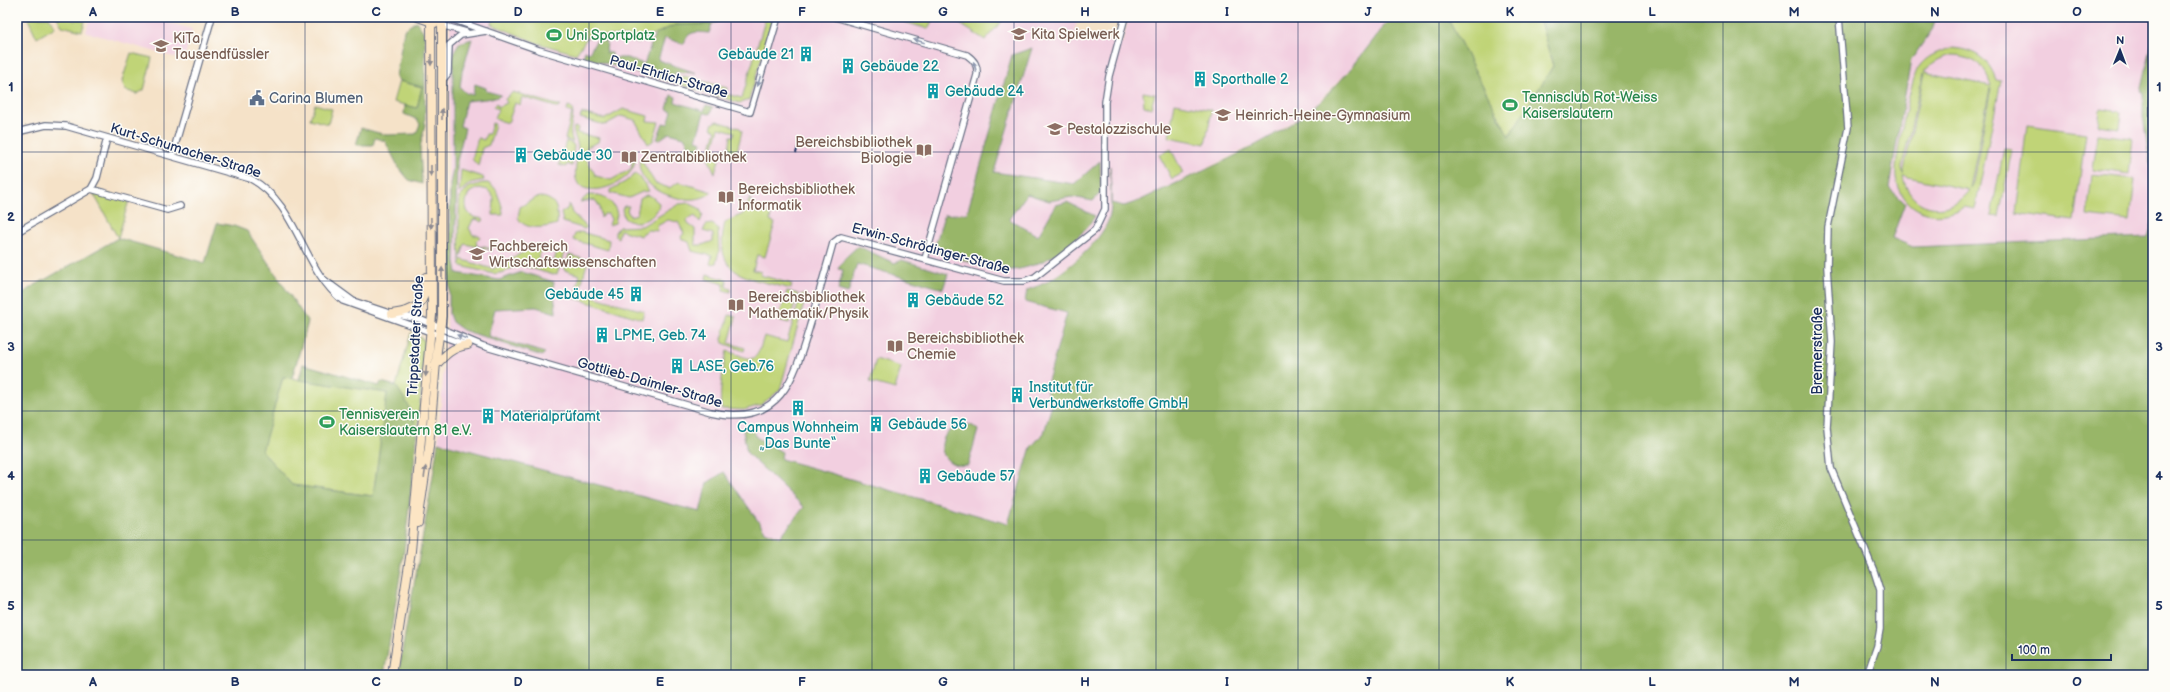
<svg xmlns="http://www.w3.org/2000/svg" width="2170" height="692" font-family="'Balsamiq Sans',sans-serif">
	<rect width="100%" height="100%" fill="#fdfcf7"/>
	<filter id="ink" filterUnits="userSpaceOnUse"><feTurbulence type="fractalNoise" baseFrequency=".025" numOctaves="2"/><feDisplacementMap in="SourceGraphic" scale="8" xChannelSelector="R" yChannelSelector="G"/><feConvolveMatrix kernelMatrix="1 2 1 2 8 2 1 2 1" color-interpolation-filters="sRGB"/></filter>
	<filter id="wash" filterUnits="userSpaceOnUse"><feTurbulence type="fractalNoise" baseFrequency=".012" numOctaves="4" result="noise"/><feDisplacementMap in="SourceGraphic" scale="16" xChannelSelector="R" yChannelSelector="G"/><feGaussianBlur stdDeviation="0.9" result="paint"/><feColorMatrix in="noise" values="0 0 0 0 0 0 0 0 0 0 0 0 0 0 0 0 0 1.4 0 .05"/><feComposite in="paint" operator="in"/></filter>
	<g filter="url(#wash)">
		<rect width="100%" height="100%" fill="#f5e2c8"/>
		<path fill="#f2cfe0" d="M90 17H148L192 29 184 60 86 32Z
			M450 17H949L985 40 1006 17H1079L1074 31 1122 43 1129 17H1391L1351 68 1311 109 1268 138 1139 201 1124 206 1111 214 1107 224 1099 236 1086 251 1050 281 1027 290 1025 302 1067 313 1046 388 1051 408 1044 433 1031 447 1008 525 781 459 782 452 756 437 747 453 804 507 780 537 765 531 724 472 707 483 700 512 438 442 447 327Z
			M1936 17H2153V39L2143 80V117L2153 183V221L2148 237 1913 247 1891 238 1905 203 1889 188 1911 60 1932 30Z"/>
		<path fill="#c0d477" stroke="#6e826a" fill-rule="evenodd" d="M32 17H49L55 27 37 38 28 19Z
			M57 17H71L74 21 77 19 85 21 82 31 62 26Z
			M493 17H730L712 24 675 25 655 34 644 37 638 44 626 36 589 35 576 54 537 43 491 24Z
			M766 17H774L749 100 739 103 675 83 684 76 727 88 726 94 742 98Z
			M888 17H934L928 29Z
			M949 17H1006L985 40Z
			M1447 17H1539L1553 66 1509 137Z
			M1951 48C1973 49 1989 58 1996 80L2001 81 1975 209 1964 207C1936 224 1903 212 1896 178 1893 165 1911 79 1918 68 1926 56 1938 52 1951 48ZM1952 55C1972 55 1986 66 1991 86L1924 72C1932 62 1940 58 1952 55ZM1923 74H1924L1903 174 1902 167ZM1991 88 1973 182 1970 188 1990 88ZM1903 176 1969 190C1949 218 1909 212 1903 176Z
			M131 53 152 58 144 90 137 94 125 90 122 81Z
			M399 81 422 87 417 108 393 102Z
			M513 92 557 105H561L559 108 522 97 520 105 515 103 508 123 495 119 498 109 493 107 496 103 498 107 507 103 505 99Z
			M1143 92 1155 94 1151 108 1144 106Z
			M1175 103 1212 110 1205 144 1169 137Z
			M315 104 332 109 328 124 310 119Z
			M568 106 571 107C577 118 566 127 573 142L565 139 572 113 567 111Z
			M623 109 648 116 647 121 659 122 653 141 648 144 635 120 621 116 605 125 580 118 582 113 605 119Z
			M2100 109 2121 112 2119 128 2098 125Z
			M717 121 740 128 742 131 735 159 729 148 731 136H734L735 132 719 128 713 148 719 160 715 173 708 158 716 130 711 128 713 123Z
			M492 123 495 124 489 145 482 148 478 166 472 159 478 138 484 140 486 134H489Z
			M2027 125 2086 133 2074 221 2016 213Z
			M574 127 578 128 577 133 599 138 598 142 587 147 584 155 596 176 611 180 631 169 634 153C643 177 598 198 580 186 571 177 578 161 578 149 578 141 572 134 574 127Z
			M2098 134 2133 138 2129 174 2093 169Z
			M566 141 573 144 574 146 572 166 567 164 566 167 559 165Z
			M2004 148 2012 149 1999 217 1991 216Z
			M1171 149 1183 173 1172 179 1159 155Z
			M640 158 655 183 669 188 679 182 712 192C692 211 632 190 640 158Z
			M461 170 483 177 484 180 470 183 459 193Z
			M635 174 640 177 649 191 642 192 629 198 610 193V190L625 182Z
			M2092 174 2135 179 2130 221 2087 216Z
			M482 183H488L496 189C499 200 503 204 503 215H493L494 198 488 190 479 188 469 193C465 201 464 211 472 216 476 219 481 217 484 220L482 222 476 219 473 220 469 228 473 235H479L480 237 476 241 477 246 480 247 485 246 492 250 465 244 460 259 493 269 536 245 542 247 538 260 553 264 557 251 564 253 557 274 553 275 524 266H516L505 272 494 274 461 266C459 258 458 205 460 197L469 187Z
			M91 189 129 200 118 238Z
			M588 195C601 194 614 200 617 214L615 223 609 225 611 219 608 214H604L601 218 600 207 595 200 580 202Z
			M646 195 651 196 659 203C659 218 635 228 624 218L622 209 624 206H629L627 210 630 216 637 214 640 199Z
			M541 197C557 199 558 210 557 224 545 228 523 231 518 217L520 207 535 198Z
			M750 198 752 209 755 212 771 213 770 221 775 223 765 257 757 255 753 270 761 272 760 275 792 284 791 289C748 277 712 278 725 222L743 214Z
			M688 203 699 208 703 215 700 222 695 216 687 220 688 224 695 229V245H702L713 241V234L703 231 706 225 712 224 718 228 719 251 716 263 710 264 712 256 692 251 689 242 683 240 681 237 684 233 678 222 668 220 657 226 658 231 648 230 642 234 641 236 620 230 618 238 615 236V232L619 227 642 226 679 204Z
			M569 204 572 213 587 227 585 229 563 222 561 213 567 209Z
			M581 232 609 240 608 250 573 240 575 234Z
			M569 255 588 260 580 289 596 293 595 297 644 311 642 319 574 298 580 275 564 270Z
			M707 274 727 280 726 287 731 289V292L723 290 724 284 706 279Z
			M787 291 798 294 789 323 778 320Z
			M801 294 806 296 780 390 761 405 744 410 721 409C719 394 723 367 727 351 755 360 755 366 764 336L787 342Z
			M729 315 736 317 729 343 745 348 744 351 723 343 722 339Z
			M411 333 423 339 425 343 417 437 413 415 396 386Z
			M876 359 901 367 895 389 870 382Z
			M283 377 388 393 373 496 292 485 261 451Z"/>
		<path fill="#98b668" stroke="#5a7263" d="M1391 17H1447L1509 136 1553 66 1539 17H1936L1932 30 1911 60 1889 188 1905 203 1892 238 1913 247 2148 237 2153 221V675H398C411 597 427 520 438 442L700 512 707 483 724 472 765 531 780 537 804 507 747 453 743 430 752 427 756 437 782 452 781 459 1008 524 1031 447 1044 433 1051 408 1046 388 1067 313 1025 302 1027 290C1035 287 1044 284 1050 280 1070 268 1105 238 1110 215 1113 200 1110 181 1110 166L1111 203 1124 206 1139 201C1193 174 1265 147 1311 109 1342 84 1366 49 1391 17Z
			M416 21 423 31 425 42V125L420 148 422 184 409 180 399 168 385 141 375 138 373 145H356L361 128 386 135 416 134 420 124 416 119 404 114 405 105 417 108 422 87 399 81 396 76 404 30Z
			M712 24 709 33C696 32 688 30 684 44L665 38 658 60 696 73 676 72 671 82 583 57 585 51 589 53 596 41H607L606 53H612V58H627L644 64 655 34 675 25Z
			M472 39 462 72 460 87 466 93 473 95 475 84 486 88V91L501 95 495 98 466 101 460 126 465 128 457 161 455 261 457 273 499 280 522 272 554 282C552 290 556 303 556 313L536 307 495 309 488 336 545 353 542 356 463 330 452 322 449 314 450 184 453 169V53L459 43Z
			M2153 39V183L2143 117V92H2141Z
			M1032 48 994 172 1074 184 1100 161 1101 192 1093 201 1072 197 1049 201 1027 194 1009 219 1038 236 1056 205 1067 202 1095 216C1078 244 1036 273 1002 270 984 268 952 256 934 250L944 215 967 213 1012 55Z
			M671 95 676 97 675 102 704 111 706 105 713 107 710 114 704 113 696 140 702 142 696 158 684 137 669 133 659 140 657 139 663 123 668 124 672 111 667 109Z
			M217 223 234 226 247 231 308 322 292 378 283 377 262 451 292 485 373 496 387 393 299 380 303 364 379 386 381 382 396 386 406 401 413 415 417 437 404 551 384 675H17V298L30 288 118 238 205 263Z
			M858 246 894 263 902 260 948 274 943 289 857 264 848 293 838 290 843 270 838 269 845 258Z
			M964 424 973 426 978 430 968 465C937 470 931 431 964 424Z"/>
	</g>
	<g filter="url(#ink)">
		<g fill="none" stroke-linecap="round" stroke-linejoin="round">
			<g stroke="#676e83" stroke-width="8">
				<path id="street" d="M446 17 539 50 750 112 778 17
					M835 17 967 55C974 60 978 65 977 75L925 259
					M1839 17 1848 128 1828 227 1827 267 1832 342 1827 427 1831 468 1874 571 1880 590V629L1877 646 1867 675
					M441 25 466 32
					M442 81 448 73 449 45 461 35 486 31
					M2153 91V128
					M17 132 46 125 66 126 251 179C298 204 302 269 343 301L467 345
					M172 156 212 17
					M91 189 167 210 180 206
					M17 232 91 189 97 178 107 138
					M323 279 353 301 392 314 419 319 483 346 711 412C782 428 795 376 811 322 818 295 826 269 833 243L841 237 1004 281H1024L1035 277 1095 230 1105 209V102L1109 76 1125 17"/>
			</g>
			<g stroke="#676e83" stroke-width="10">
				<path id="secondary" d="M418 17 435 23
					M392 314C418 310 426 305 426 277
					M435 366C445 355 452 347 468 345
					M418 523 429 447 437 350 442 316V17
					M392 675 411 551 432 315 431 17"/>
			</g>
			<use href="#street" stroke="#fff" stroke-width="5.5"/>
			<use href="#secondary" stroke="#fce5c4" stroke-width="8"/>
			<path stroke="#1b2f5e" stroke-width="2" stroke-dasharray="6 3" stroke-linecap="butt" d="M796 153 800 141"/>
		</g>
		<defs><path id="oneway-solid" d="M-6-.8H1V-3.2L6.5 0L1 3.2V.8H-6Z"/></defs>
		<g fill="#8d97ae">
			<use href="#oneway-solid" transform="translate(919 41) rotate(-164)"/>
			<use href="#oneway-solid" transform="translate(975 67) rotate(-105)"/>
			<use href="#oneway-solid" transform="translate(759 81) rotate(106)"/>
			<use href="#oneway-solid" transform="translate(462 337) rotate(-158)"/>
		</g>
		<g fill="#8c8a91">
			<use href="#oneway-solid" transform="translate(431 60) rotate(90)"/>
			<use href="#oneway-solid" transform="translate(442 114) rotate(-90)"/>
			<use href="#oneway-solid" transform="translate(431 171) rotate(90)"/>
			<use href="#oneway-solid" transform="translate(431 223) rotate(89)"/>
			<use href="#oneway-solid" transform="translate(442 273) rotate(-89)"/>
			<use href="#oneway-solid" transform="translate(426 371) rotate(94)"/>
			<use href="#oneway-solid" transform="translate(425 472) rotate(-82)"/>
		</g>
	</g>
	<path fill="none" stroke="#1b2f5e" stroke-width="1" stroke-opacity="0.55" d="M164 17V675M305 17V675M447 17V675M589 17V675M731 17V675M872 17V675M1014 17V675M1156 17V675M1298 17V675M1439 17V675M1581 17V675M1723 17V675M1865 17V675M2006 17V675M17 152H2153M17 281H2153M17 411H2153M17 540H2153"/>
	<defs>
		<g id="school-bare" transform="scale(1.2)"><path d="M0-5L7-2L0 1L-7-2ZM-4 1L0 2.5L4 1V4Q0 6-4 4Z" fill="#8d6e63" stroke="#fdfcf7" stroke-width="2.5" paint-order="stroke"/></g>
		<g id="stadium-bare" transform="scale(1.2)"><path d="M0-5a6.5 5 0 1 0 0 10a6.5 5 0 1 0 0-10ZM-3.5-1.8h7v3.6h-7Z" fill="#2e9e5b" stroke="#fdfcf7" stroke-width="2.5" paint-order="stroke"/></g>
		<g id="building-bare" transform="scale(1.2)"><path d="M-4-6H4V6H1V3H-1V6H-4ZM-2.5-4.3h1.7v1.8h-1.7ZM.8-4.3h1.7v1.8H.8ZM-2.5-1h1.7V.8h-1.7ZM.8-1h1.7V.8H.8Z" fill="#0f9aa8" stroke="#fdfcf7" stroke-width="2.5" paint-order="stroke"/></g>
		<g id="civic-bare" transform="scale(1.2)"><path d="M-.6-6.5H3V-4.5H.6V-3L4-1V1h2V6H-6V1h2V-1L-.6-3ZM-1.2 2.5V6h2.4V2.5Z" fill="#5c6f8a" stroke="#fdfcf7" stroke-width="2.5" paint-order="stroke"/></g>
		<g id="library-bare" transform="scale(1.2)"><path d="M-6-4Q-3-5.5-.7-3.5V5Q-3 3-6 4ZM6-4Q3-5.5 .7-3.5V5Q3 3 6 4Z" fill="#8d6e63" stroke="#fdfcf7" stroke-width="2.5" paint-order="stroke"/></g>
		<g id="university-bare" transform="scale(1.2)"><path d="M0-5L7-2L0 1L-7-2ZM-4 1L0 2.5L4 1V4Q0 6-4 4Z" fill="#8d6e63" stroke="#fdfcf7" stroke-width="2.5" paint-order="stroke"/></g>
	</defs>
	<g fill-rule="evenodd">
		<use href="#school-bare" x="1019" y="34"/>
		<use href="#stadium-bare" x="554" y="35"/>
		<use href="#school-bare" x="161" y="46"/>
		<use href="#building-bare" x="806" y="54"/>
		<use href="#building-bare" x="848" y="66"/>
		<use href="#building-bare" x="1200" y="79"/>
		<use href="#building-bare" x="933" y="91"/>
		<use href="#civic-bare" x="257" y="98"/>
		<use href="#stadium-bare" x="1510" y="105"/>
		<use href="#school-bare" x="1223" y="115"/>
		<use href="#school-bare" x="1055" y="129"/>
		<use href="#library-bare" x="924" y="150"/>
		<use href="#building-bare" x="521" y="155"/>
		<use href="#library-bare" x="629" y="157"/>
		<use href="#library-bare" x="726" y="197"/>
		<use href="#university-bare" x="477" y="254"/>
		<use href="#building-bare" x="636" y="294"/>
		<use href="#building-bare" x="913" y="300"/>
		<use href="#library-bare" x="736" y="305"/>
		<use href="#building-bare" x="602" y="335"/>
		<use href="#library-bare" x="895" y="346"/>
		<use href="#building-bare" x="677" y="366"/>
		<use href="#building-bare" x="1017" y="395"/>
		<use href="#building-bare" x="798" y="408"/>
		<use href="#building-bare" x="488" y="416"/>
		<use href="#stadium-bare" x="327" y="422"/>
		<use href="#building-bare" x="876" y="424"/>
		<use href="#building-bare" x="925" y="476"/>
	</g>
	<g text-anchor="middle" stroke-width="3" stroke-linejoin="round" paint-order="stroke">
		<g font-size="14" fill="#785e54" stroke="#fdfcf7" text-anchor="start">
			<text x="1031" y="39">Kita Spielwerk</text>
			<text x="173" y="43">KiTa<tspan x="173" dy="16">Tausendfüssler</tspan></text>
			<text x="1235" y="120">Heinrich-Heine-Gymnasium</text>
			<text x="1067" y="134">Pestalozzischule</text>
			<text x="912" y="147" text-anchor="end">Bereichsbibliothek<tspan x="912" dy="16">Biologie</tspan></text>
			<text x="641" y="162">Zentralbibliothek</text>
			<text x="738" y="194">Bereichsbibliothek<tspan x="738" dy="16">Informatik</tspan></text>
			<text x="489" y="251">Fachbereich<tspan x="489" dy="16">Wirtschaftswissenschaften</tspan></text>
			<text x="748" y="302">Bereichsbibliothek<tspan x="748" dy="16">Mathematik/Physik</tspan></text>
			<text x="907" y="343">Bereichsbibliothek<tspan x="907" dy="16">Chemie</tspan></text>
		</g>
		<g font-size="14" fill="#27864d" stroke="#fdfcf7" text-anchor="start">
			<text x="566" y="40">Uni Sportplatz</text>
			<text x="1522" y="102">Tennisclub Rot-Weiss<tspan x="1522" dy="16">Kaiserslautern</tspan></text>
			<text x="339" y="419">Tennisverein<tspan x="339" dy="16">Kaiserslautern 81 e.V.</tspan></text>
		</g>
		<g font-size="14" fill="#0d838f" stroke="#fdfcf7" text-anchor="start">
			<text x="794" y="59" text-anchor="end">Gebäude 21</text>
			<text x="860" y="71">Gebäude 22</text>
			<text x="1212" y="84">Sporthalle 2</text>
			<text x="945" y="96">Gebäude 24</text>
			<text x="533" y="160">Gebäude 30</text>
			<text x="624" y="299" text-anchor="end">Gebäude 45</text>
			<text x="925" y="305">Gebäude 52</text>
			<text x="614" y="340">LPME, Geb. 74</text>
			<text x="689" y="371">LASE, Geb.76</text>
			<text x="1029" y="392">Institut für<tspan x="1029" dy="16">Verbundwerkstoffe GmbH</tspan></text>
			<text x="500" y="421">Materialprüfamt</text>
			<text x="888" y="429">Gebäude 56</text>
			<text x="798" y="432" text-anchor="middle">Campus Wohnheim<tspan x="798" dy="16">„Das Bunte“</tspan></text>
			<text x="937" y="481">Gebäude 57</text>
		</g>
		<g font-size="14" fill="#1b2f5e" stroke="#fdfcf7">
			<text transform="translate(669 76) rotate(16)" y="5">Paul-Ehrlich-Straße</text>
			<text transform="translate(186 150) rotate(17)" y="5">Kurt-Schumacher-Straße</text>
			<text transform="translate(931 248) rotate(15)" y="5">Erwin-Schrödinger-Straße</text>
			<text transform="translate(415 336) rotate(-87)" y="5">Trippstadter Straße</text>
			<text transform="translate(1817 351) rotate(-90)" y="5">Bremerstraße</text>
			<text transform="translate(650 382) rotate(16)" y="5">Gottlieb-Daimler-Straße</text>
		</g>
		<g font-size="14" fill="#4e5e75" stroke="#fdfcf7" text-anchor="start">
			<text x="269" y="103">Carina Blumen</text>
		</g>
	</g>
	<rect width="2170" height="692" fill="none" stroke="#fdfcf7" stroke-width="44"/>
	<g transform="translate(2120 50) rotate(1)" stroke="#fdfcf7" stroke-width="3" paint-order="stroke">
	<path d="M0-3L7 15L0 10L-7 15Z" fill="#1b2f5e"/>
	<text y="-6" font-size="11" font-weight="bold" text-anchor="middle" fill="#1b2f5e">N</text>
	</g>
	<path d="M2012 654v6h99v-6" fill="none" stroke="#1b2f5e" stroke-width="2"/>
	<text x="2018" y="654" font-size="12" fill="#1b2f5e" stroke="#fdfcf7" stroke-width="3" paint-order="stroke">100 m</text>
	<rect x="22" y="22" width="2126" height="648" fill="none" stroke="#1b2f5e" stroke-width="1.5"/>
	<g font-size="13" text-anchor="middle" font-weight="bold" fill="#1b2f5e">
		<text x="93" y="16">A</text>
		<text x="235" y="16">B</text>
		<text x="376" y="16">C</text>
		<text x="518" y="16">D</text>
		<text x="660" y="16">E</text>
		<text x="802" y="16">F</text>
		<text x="943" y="16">G</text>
		<text x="1085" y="16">H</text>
		<text x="1227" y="16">I</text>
		<text x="1368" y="16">J</text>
		<text x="1510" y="16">K</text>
		<text x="1652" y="16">L</text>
		<text x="1794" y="16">M</text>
		<text x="1935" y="16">N</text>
		<text x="2077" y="16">O</text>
		<text x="11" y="91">1</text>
		<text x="2159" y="91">1</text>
		<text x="11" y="221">2</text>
		<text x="2159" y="221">2</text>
		<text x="11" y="351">3</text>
		<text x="2159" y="351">3</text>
		<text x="11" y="480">4</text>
		<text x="2159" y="480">4</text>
		<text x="11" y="610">5</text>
		<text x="2159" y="610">5</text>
		<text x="93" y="686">A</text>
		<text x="235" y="686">B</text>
		<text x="376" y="686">C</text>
		<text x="518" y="686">D</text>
		<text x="660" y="686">E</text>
		<text x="802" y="686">F</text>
		<text x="943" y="686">G</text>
		<text x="1085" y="686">H</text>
		<text x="1227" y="686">I</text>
		<text x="1368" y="686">J</text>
		<text x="1510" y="686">K</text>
		<text x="1652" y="686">L</text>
		<text x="1794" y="686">M</text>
		<text x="1935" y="686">N</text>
		<text x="2077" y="686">O</text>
	</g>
</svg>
